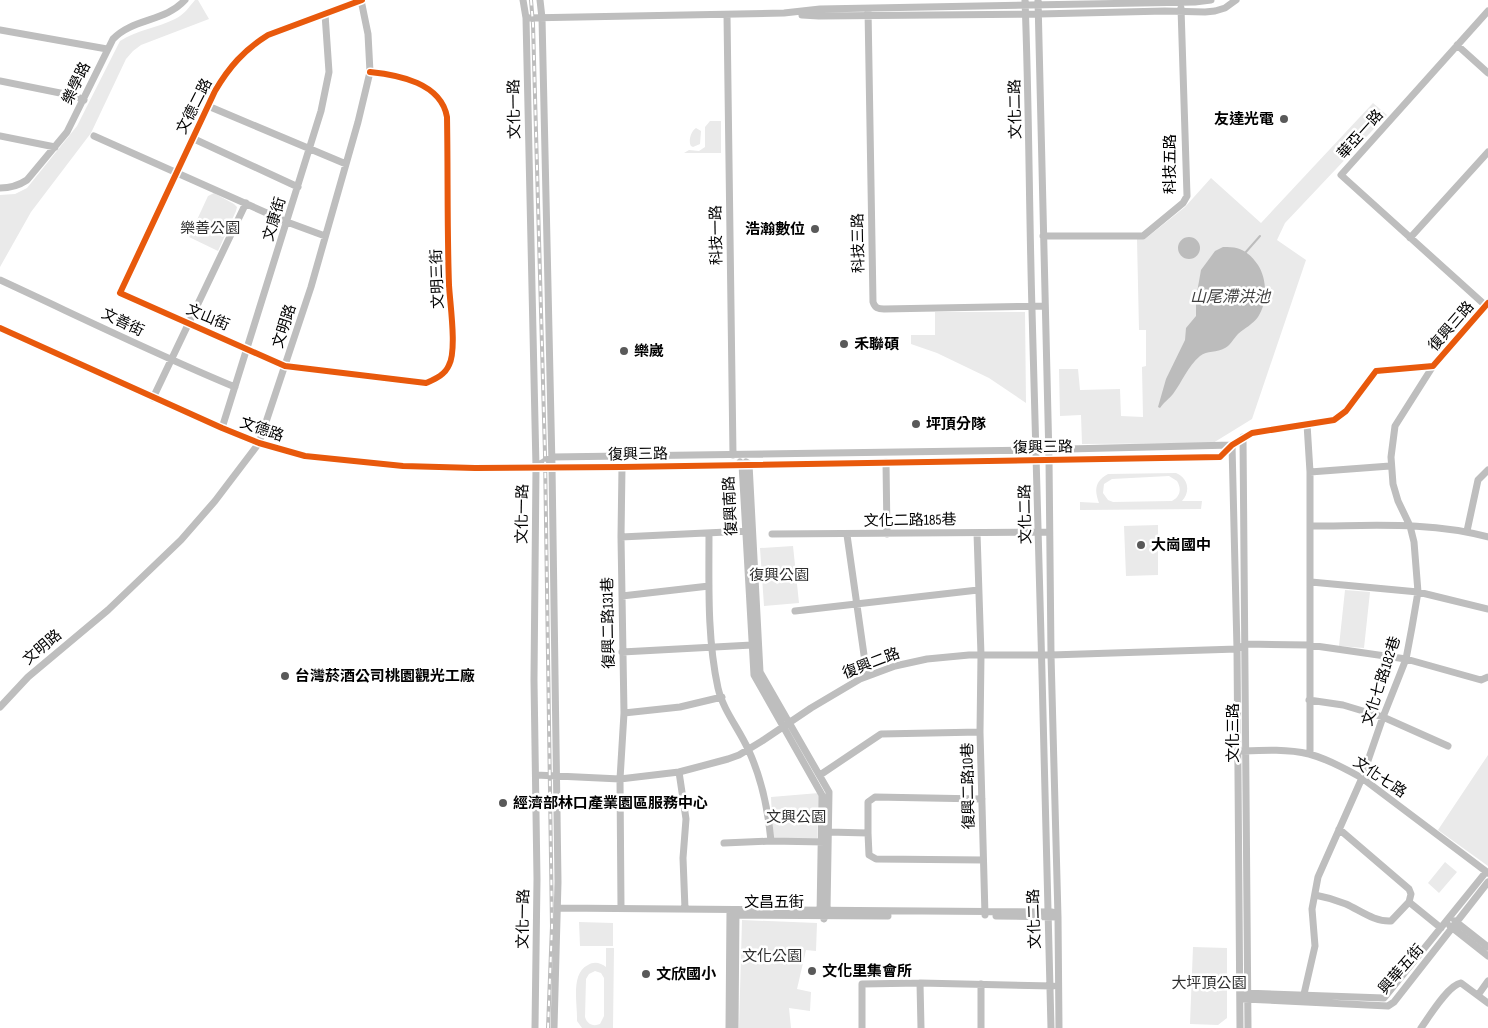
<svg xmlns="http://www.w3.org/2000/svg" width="1488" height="1028" font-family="'Sofia Sans Condensed','Noto Sans TC',sans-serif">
	<rect width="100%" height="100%" fill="#fff"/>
	<path fill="#eaeaea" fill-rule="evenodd" d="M195 0H198L209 19 141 45 133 51 126 59 91 133 31 212 0 267V195L15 194 27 188 77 126 120 41C137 30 157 28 175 19 184 15 189 7 195 0Z
		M1373 103 1387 115 1285 223 1277 240 1306 260 1252 419 1213 443 1082 444 1081 415 1060 416 1059 369H1078L1080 390 1120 389 1121 416 1143 417 1142 367 1146 366V330H1139L1137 239H1145L1185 207 1211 178 1261 223Z
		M710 121H721V153H684L689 150 699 151 705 147V127Z
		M696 128 701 131 700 144 693 147 691 146C688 141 691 131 696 128Z
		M214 193 234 204 237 207 236 211 218 251 189 237 208 196Z
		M935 312H1025L1026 403 989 378 937 353 911 344V335H935Z
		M1176 473C1188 478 1191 491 1182 501H1202L1201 509 1080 510V502L1099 503C1094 490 1095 481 1108 474ZM1169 476 1177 481C1182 489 1180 497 1172 501L1113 502 1108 500 1103 493 1104 484 1112 479Z
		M1158 525V575L1126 576 1124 526Z
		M793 546 799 603 764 606 760 548Z
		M1345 590 1370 592 1364 648 1339 646Z
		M1488 755V866L1438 830Z
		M819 793 817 840 773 838 771 797Z
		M1445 862 1457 872 1439 893 1428 883Z
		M742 920 817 923 816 951 806 950 797 989 811 992 810 1011 789 1008 791 1028H739Z
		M579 922 613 923V946H580Z
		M1193 947 1227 948V1018L1218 1025 1190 1024Z
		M606 948H614L613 1028H582L577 1021V1017C577 1002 571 973 588 965 594 961 601 963 606 967ZM595 971 601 973 604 978V1016L600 1024C593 1027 587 1024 585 1017L586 979 589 974Z"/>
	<path fill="#bcbcbc" d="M1178 248a11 11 0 1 1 22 0a11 11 0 1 1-22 0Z
		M1223 247C1240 246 1248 251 1258 265 1267 279 1268 302 1258 317 1253 324 1245 328 1238 334 1233 339 1231 345 1225 348 1217 353 1207 350 1200 356 1188 366 1182 382 1173 394 1169 399 1164 402 1160 408L1158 407 1166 379 1185 340 1186 328 1196 316V298L1201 270 1215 251Z"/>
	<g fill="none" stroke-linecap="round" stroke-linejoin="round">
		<path stroke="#bcbcbc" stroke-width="2" d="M1245 253 1260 236"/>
		<path stroke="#bebebe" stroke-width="7" d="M362 0 268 35C244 50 229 67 215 91L120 293 285 366 426 383C435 379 445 375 449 365 457 350 450 304 449 285 447 229 448 173 447 117 441 83 399 75 370 72
			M523 0 526 18 536 467 534 680 537 879 535 1028
			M540 0 542 18 552 466 558 882 554 1028
			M1025 0C1029 103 1029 207 1032 310 1039 549 1045 789 1051 1028
			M1038 0 1049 459 1051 655 1058 917 1059 1028
			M868 9 873 302C875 308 878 309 884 309L1044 306
			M727 15 733 455
			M802 15 819 16 1039 14 1165 11 1205 12 1215 11 1225 8 1236 0
			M526 18 784 13 820 9 1195 2 1211 0
			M0 30 107 49
			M1457 45 1488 73
			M0 81 75 96 84 100
			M208 106 346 164
			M0 136 55 147
			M94 136 287 222 325 236
			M192 138 298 187
			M0 188C11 188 18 186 27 180L67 132 113 39C133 18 165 22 185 0
			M1043 236H1143L1183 203 1187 196 1181 8
			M1410 238 1488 152
			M0 280C78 316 155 354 235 387
			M1486 306 1341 175 1488 11
			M0 328 222 428 259 443 305 456 403 466 475 468 622 467 1220 457 1232 445 1252 433 1334 420 1346 411 1376 371 1433 366 1488 303
			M153 398 246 203
			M1307 424 1310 472V754
			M222 428 321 111 329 72 325 14
			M1243 437 1248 1028
			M1232 445 1237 649 1240 1028
			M740 462 742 464 754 675 822 795 820 915
			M746 462 749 464 760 672 829 792 827 910 824 919
			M886 462 887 534
			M537 466 552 457 1027 450 1232 445
			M1310 472 1390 466
			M1310 526C1369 526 1430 521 1488 537
			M1467 531 1478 480 1488 470
			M709 533C709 584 707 638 718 688 723 710 739 729 748 749 762 779 768 808 771 841
			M977 533 981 655 980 732 985 915
			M772 534 1049 532
			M847 535 867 676
			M621 537 748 531
			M1311 582 1418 592 1488 609
			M622 596 709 586
			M795 611 978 590
			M622 652 752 645
			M1309 700 1343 705 1383 717 1448 746
			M0 707 28 677 108 610 181 540 215 501 259 443 311 287 358 122 370 72 368 34 361 0
			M624 713 680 707 722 697
			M1243 751C1265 750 1288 749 1309 754 1328 759 1346 769 1362 778L1488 873
			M679 772 686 819 683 858 685 909
			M536 775 620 779 679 772 728 759 739 755 762 741 811 708 860 679 895 666 927 659 969 655H1051L1237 649 1246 644 1309 645 1406 659 1481 680 1488 677
			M820 775 881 734 980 732
			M828 832 868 833 869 855 876 859 983 860
			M868 833V802L875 797 982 799
			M724 843 771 841 825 842
			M1315 895C1326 897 1336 900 1346 904 1361 911 1375 922 1391 921L1409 902 1411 894 1409 889 1339 829
			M1409 902 1441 928
			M557 908 1052 912
			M621 908 620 779 624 713 621 537 622 467
			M730 910 736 915 888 916
			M996 916 1058 917
			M1455 921 1488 947
			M1450 926 1488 956
			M920 983 921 1028
			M1244 993 1384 998 1486 872
			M1304 994 1315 946 1312 909 1318 877 1362 778 1383 717 1406 659 1412 627 1418 592 1414 542 1410 526 1398 501 1393 484 1391 457 1395 426 1433 366
			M1478 995 1488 981
			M1244 999 1388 1006 1394 1002 1488 882
			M729 1028 730 910
			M735 1028 736 911
			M862 1028V984L920 983 1053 986
			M981 1028V984
			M1421 1028C1429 1017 1448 985 1461 983L1488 1003"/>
		<g stroke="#bdbdbd" stroke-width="4">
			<path id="rail" d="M531 0 533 24 545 454 552 926 548 1028"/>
		</g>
		<use href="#rail" stroke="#fff" stroke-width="2" stroke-dasharray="5.5" stroke-linecap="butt"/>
		<g stroke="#fff" stroke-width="9">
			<path id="cycleway" d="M362 0 268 35C244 50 229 67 215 91L120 293 285 366 426 383C435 379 445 375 449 365 457 350 450 304 449 285 447 229 448 173 447 117 441 83 399 75 370 72
				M0 328 222 428 259 443 305 456 403 466 475 468 622 467 1220 457 1232 445 1252 433 1334 420 1346 411 1376 371 1433 366 1488 303"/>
		</g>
		<use href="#cycleway" stroke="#e8590c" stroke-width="6"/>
	</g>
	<g fill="#595959" stroke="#fff" stroke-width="2">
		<circle cx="1284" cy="119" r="5"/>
		<circle cx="815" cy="229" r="5"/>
		<circle cx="844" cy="344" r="5"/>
		<circle cx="624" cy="351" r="5"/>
		<circle cx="916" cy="424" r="5"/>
		<circle cx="1141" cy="545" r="5"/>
		<circle cx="285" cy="676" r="5"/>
		<circle cx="503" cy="803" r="5"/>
		<circle cx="812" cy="971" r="5"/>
		<circle cx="646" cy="974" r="5"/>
	</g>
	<g text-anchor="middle" stroke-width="5" stroke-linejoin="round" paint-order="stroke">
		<g font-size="15" fill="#000" stroke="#fff">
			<text transform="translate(76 83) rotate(-64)" y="5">樂學路</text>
			<text transform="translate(194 106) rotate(-63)" y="5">文德二路</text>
			<text transform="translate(514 109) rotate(-91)" y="5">文化一路</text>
			<text transform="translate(1015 109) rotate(-91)" y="5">文化二路</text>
			<text transform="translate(1360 134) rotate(-48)" y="5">華亞一路</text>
			<text transform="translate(1170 164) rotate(-90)" y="5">科技五路</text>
			<text transform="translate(274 219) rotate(-73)" y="5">文康街</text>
			<text transform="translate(716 235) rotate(-91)" y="5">科技一路</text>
			<text transform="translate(858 243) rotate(-91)" y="5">科技三路</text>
			<text transform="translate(437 279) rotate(-92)" y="5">文明三街</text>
			<text transform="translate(208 317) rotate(23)" y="5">文山街</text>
			<text transform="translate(123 322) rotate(26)" y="5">文善街</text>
			<text transform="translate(284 326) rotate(-72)" y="5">文明路</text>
			<text transform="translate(1451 326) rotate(-49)" y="5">復興三路</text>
			<text transform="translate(262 429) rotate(19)" y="5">文德路</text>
			<text transform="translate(1043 447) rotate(-1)" y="5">復興三路</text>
			<text transform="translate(638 454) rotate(-1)" y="5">復興三路</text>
			<text transform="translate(730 506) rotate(-93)" y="5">復興南路</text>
			<text transform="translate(522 514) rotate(-89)" y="5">文化一路</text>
			<text transform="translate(1025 514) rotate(-91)" y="5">文化二路</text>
			<text transform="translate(910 520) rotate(-1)" y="5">文化二路185巷</text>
			<text transform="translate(608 623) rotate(-91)" y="5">復興二路131巷</text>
			<text transform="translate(42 647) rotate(-40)" y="5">文明路</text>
			<text transform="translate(871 663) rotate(-21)" y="5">復興二路</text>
			<text transform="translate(1381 681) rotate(-72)" y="5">文化七路182巷</text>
			<text transform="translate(1233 733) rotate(-90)" y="5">文化三路</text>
			<text transform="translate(1380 777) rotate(34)" y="5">文化七路</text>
			<text transform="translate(968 786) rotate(-91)" y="5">復興二路10巷</text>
			<text x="774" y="907">文昌五街</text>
			<text transform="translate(523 919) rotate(-89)" y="5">文化一路</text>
			<text transform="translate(1034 919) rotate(-92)" y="5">文化二路</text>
			<text transform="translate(1401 969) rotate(-49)" y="5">興華五街</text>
		</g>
		<g font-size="15" font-weight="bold" fill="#000" stroke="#fff" text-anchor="start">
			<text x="1274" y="124" text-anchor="end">友達光電</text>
			<text x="805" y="234" text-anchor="end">浩瀚數位</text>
			<text x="854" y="349">禾聯碩</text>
			<text x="634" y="356">樂崴</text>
			<text x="926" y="429">坪頂分隊</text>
			<text x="1151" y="550">大崗國中</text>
			<text x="295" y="681">台灣菸酒公司桃園觀光工廠</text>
			<text x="513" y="808">經濟部林口產業園區服務中心</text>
			<text x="822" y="976">文化里集會所</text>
			<text x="656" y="979">文欣國小</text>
		</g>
		<g font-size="15" fill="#2f2f2f" stroke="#fff">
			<text x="210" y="233">樂善公園</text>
			<text x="779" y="580">復興公園</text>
			<text x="796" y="822">文興公園</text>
			<text x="772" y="961">文化公園</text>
			<text x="1209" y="988">大坪頂公園</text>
		</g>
		<g font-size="16" font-style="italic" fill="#404040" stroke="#fff">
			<text x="1230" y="302">山尾滯洪池</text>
		</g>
	</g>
</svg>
